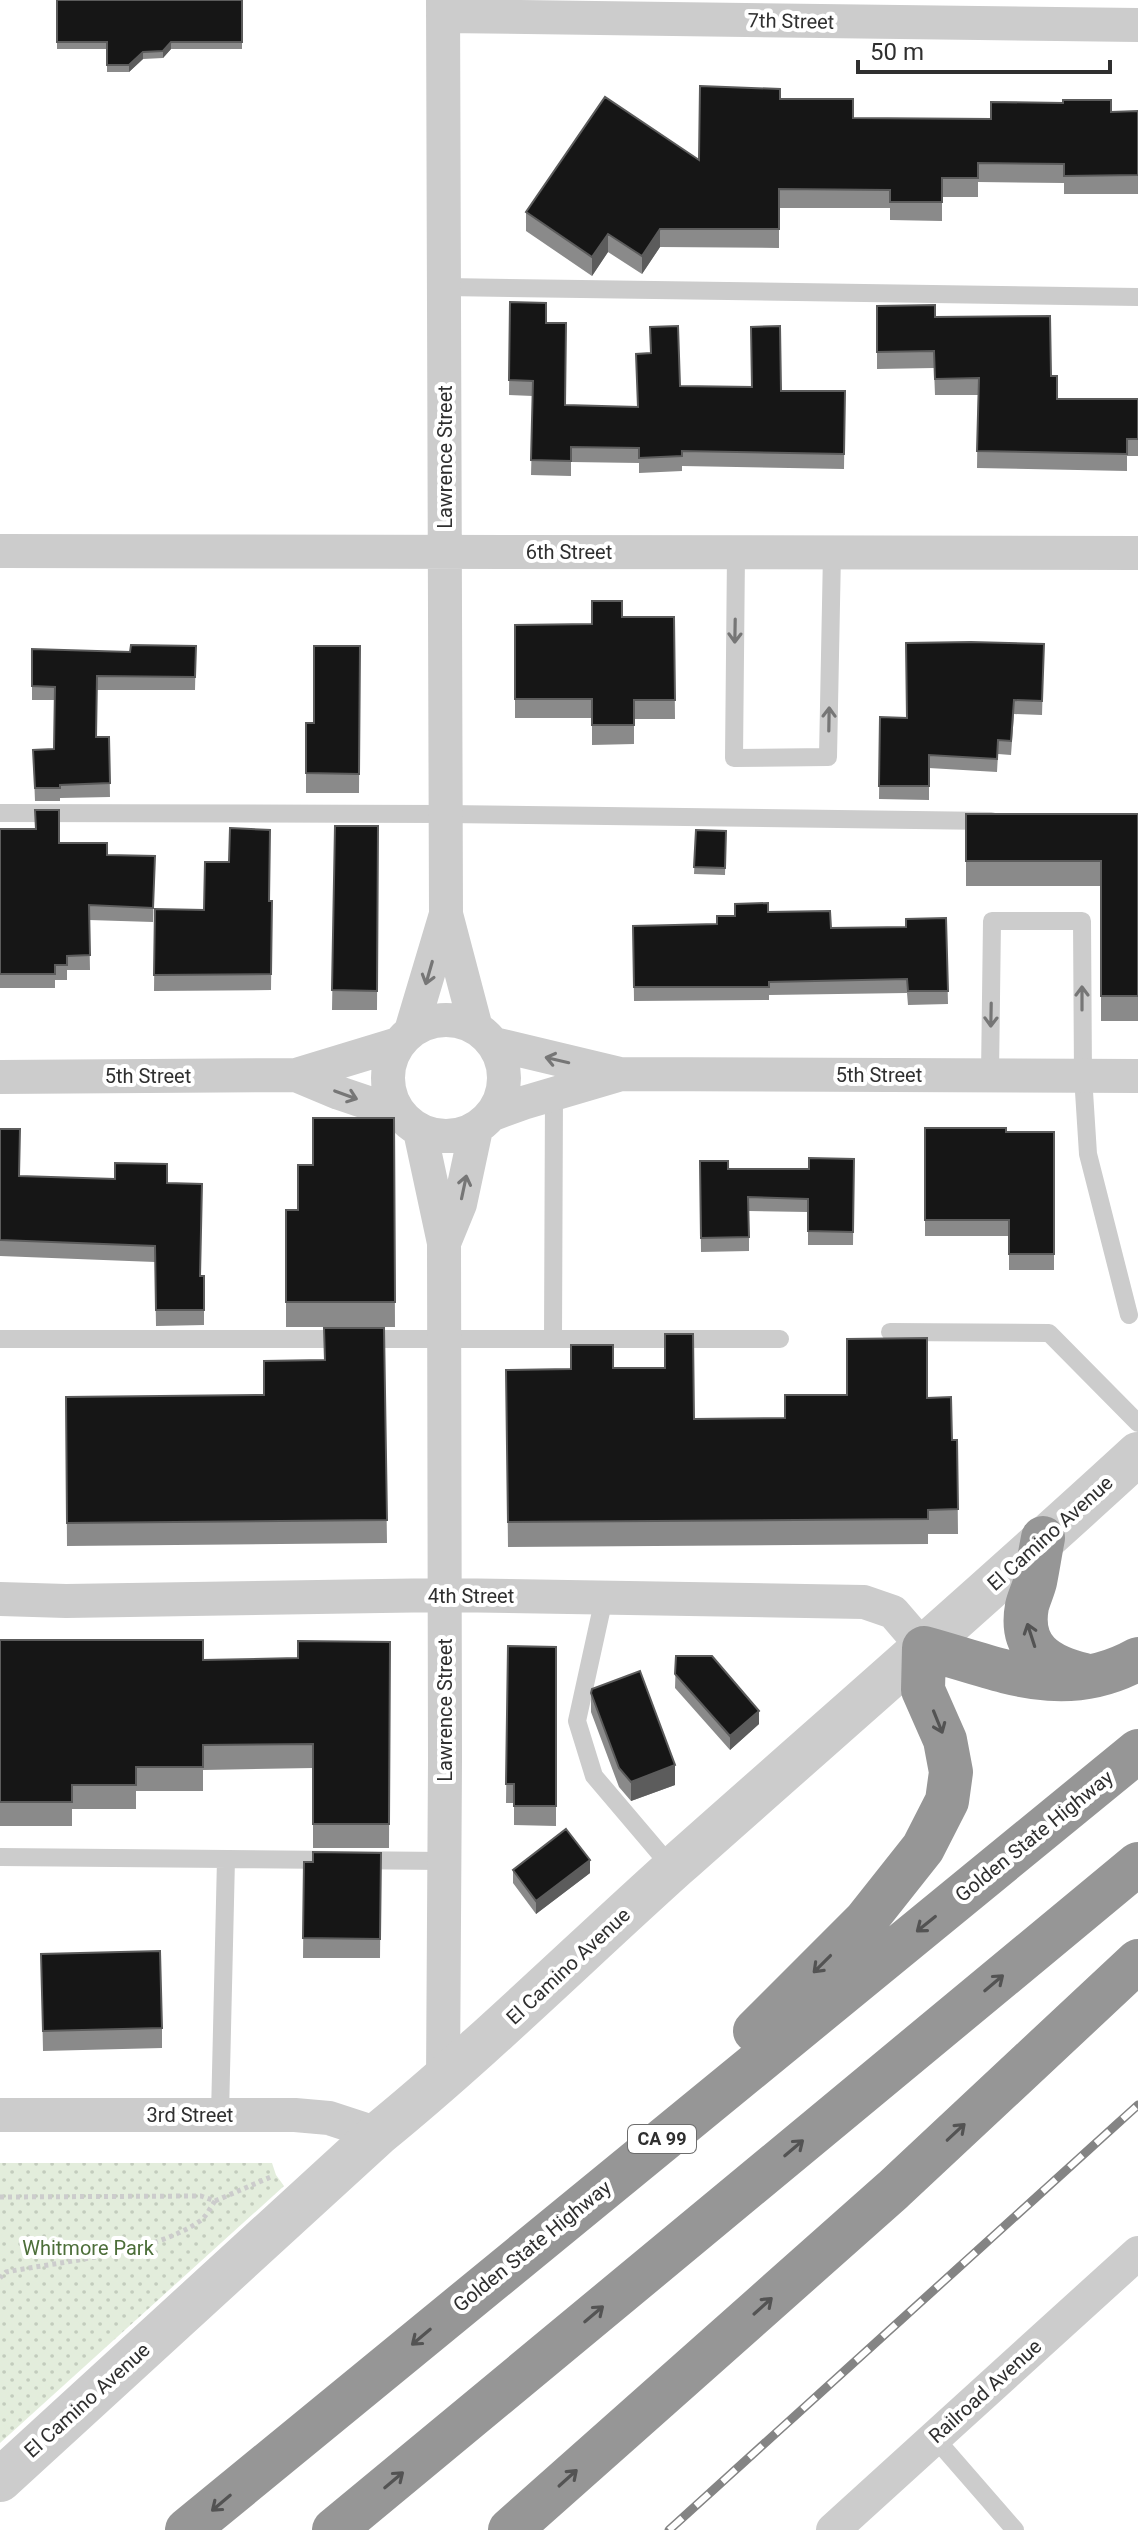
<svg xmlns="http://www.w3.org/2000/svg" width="1138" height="2530" font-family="Roboto,sans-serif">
	<defs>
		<pattern id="grass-dots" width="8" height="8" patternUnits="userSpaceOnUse" patternTransform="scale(2)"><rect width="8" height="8" fill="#e3eddc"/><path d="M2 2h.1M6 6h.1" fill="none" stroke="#c3ccbd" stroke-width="1.8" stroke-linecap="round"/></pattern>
	</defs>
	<rect width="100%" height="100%" fill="#fff"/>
	<path fill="url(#grass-dots)" d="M0 2163H272L276 2175 284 2186 0 2443Z"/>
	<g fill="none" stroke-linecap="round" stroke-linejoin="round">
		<path stroke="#ccc" stroke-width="5" stroke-dasharray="4 4" stroke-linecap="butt" d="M0 2197 201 2196 215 2201C210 2208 206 2217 200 2221 152 2254 64 2261 6 2272L0 2278
			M215 2201 273 2176"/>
		<path stroke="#ccc" stroke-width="18" d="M445 287 1138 297
			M736 553 734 758 828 757 832 553
			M0 813 446 814 991 821
			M990 1075 992 921H1082L1083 1076 1088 1154 1129 1315
			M890 1332 1049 1333 1138 1423
			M0 1339H780
			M553 1339 554 1094
			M604 1598 577 1721 594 1776 673 1869
			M0 1857 445 1861
			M220 2115 226 1859
			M934 2437 1015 2530"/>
		<path stroke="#ccc" stroke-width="34" d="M443 0 446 914 476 1028
			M443 16 1138 25
			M0 551 1138 553
			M388 1078a58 58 0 1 1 116 0a58 58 0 1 1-116 0Z
			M411 1031 446 914
			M494 1044 620 1074 1138 1076
			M296 1075 339 1093 398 1113
			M0 1077 296 1075 398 1044
			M493 1114 523 1103 618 1075
			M420 1131 444 1243 445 1761 443 2081
			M444 1243 460 1204 476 1129
			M0 1599 66 1601 445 1595 864 1602 893 1612 924 1648
			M0 2115H295L329 2118 378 2134
			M833 2530 1138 2253"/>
		<path stroke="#ccc" stroke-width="44" d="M0 2480 378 2134C482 2049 577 1955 676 1866 830 1729 986 1594 1138 1454"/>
		<path stroke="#969696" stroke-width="44" d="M1043 1538C1040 1553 1038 1567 1035 1582 1033 1590 1029 1598 1027 1606 1019 1649 1047 1666 1084 1675
			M755 2031 866 1920 923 1848 947 1801 951 1772 945 1740 923 1690 924 1648C999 1668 1063 1701 1138 1659
			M187 2530 1138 1751
			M334 2530 1138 1864
			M510 2530 893 2190 1138 1961"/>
		<g stroke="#848484" stroke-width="9">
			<path id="rail" d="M669 2530 1138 2105"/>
		</g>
		<use href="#rail" stroke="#fff" stroke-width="6" stroke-dasharray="18" stroke-linecap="butt"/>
	</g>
	<path fill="#8a8a8a" d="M57 0H242V49H171L163 58 143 59 129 72H107V49H57Z
		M780 99 853 118 991 119 1111 112 1138 111V194H1064V183L978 182V197H942V221L890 220V208H779V248L660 247 642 274 608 252 592 276 526 231V212L699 160Z
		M510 302 546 323 565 405 637 407 650 353V327L680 386 781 391H845L844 469 682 466V471L639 473V463L571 462V476L531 475 533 396 509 395Z
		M877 306 935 317 1051 376 1057 399H1138V456H1127V471L977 468 978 395H935L934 368 877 369Z
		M622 617H674L675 719H634V744L592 745V718H515V625L592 624Z
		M1044 644 1042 715 1014 714 1011 755 998 754 997 772 929 768V800L879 799 880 717 907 718Z
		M196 646 195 690H97L96 737H109L110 797 60 798V801H35L33 750 54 749 55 700H32V649L130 652Z
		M360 646 359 793H306V723H314Z
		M966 814H1138V1021H1101V886H966Z
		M335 826H378L377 1010H332Z
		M0 829 107 855 155 856 153 922 89 920 90 970H67V980H55V988H0Z
		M696 830 726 831 725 875 694 874Z
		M269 901H272L271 990 154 991 155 909 204 910Z
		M768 912 831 928 906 927 946 918 948 1004 908 1005 907 993 769 995V1000L634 1001 633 926 717 924 735 916Z
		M394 1118 395 1327H286V1210H298L313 1165Z
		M925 1128 1006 1132H1054V1270H1009V1236H925Z
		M0 1129 19 1176 167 1183 201 1276H204V1325L156 1326 155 1262 0 1256Z
		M854 1159 853 1245H808V1212L749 1211V1251L701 1252 700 1161 728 1169H809Z
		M384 1328 387 1543 67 1546 66 1397 264 1395 324 1360Z
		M613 1368 694 1419 785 1418 927 1398 952 1440H957L958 1534H928V1544L508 1547 506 1370Z
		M0 1640 203 1660 298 1658 390 1642 389 1848H313V1768L203 1770V1791H136V1809H72V1826H0Z
		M508 1646 556 1647V1826L514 1825V1803H506Z
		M676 1656 759 1724 730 1750 675 1688Z
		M591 1693 675 1785 631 1801 619 1787 591 1712Z
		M381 1853 380 1958H303L304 1862H313Z
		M513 1870 590 1873 536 1914 513 1883Z
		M41 1954 162 2028V2048L43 2051Z"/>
	<path fill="#5c5c5c" d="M171 42V49L163 58V51Z
		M143 52V59L129 72V65Z
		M660 229V247L642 274V256Z
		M608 234V252L592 276V257Z
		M759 1711V1724L730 1750V1736Z
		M675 1765V1785L631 1801V1782Z
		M590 1860V1873L536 1914V1901Z"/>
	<path fill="#161616" stroke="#5c5c5c" stroke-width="2" d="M57 0H242V42H171L163 51 143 52 129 65H107V42H57Z
		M700 86 780 89V99H853V118L991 119V102L1063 103V100H1111V112L1138 111V175L1064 176V164L978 163V178H942V202H890V190L779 189V229H660L642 256 608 234 592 257 526 212 605 97 699 160Z
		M510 302 546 303V323H566L565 405 638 407 636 354 651 353 650 327 678 326 680 386 752 387 751 327 780 326 781 391H845L844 454 682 451V456L639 458V448L571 447V461L531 460 533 381 509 380Z
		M935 305V317L1050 316 1051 376H1057V399H1138V439H1127V454L977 451 979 378 935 379 934 351 877 352V306Z
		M592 601H622V617H674L675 700H634V725H592V699H515V625L592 624Z
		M971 642 1044 644 1042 701 1014 700 1011 741 998 740 997 759 929 755V786H879L880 717 907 718 906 643Z
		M131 645 196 646 195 677 97 676 96 737H109L110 783 60 785V788H35L33 750 54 749 55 687 32 686V649L130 652Z
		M314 646H360L359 774 306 773V723H314Z
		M35 810H59V843H107V855L155 856 153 908 89 905 90 955 67 956V965H55V974H0V829H36Z
		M966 814H1138V996H1101V861H966Z
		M335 826H378L377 991 332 990Z
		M230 828 270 830 269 901H272L271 974 154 975 155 909 204 910 205 862H229Z
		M696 830 726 831 725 868 694 867Z
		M768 903V912L830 911 831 928 906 927V919L946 918 948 991H908L907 979 769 982V987H634L633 926 717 924V916H735V904Z
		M313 1118H394L395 1302H286V1210H298V1165H313Z
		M925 1128H1006V1132H1054V1254H1009V1220H925Z
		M0 1129H20L19 1176 115 1179V1163L167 1164V1183L202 1184 200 1276H204V1310H156L155 1246 0 1240Z
		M809 1158 854 1159 853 1232 808 1231V1199L748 1197 749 1237 701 1238 700 1161H728V1169H809Z
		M324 1328H384L387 1520 67 1523 66 1397 264 1395V1361L325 1360Z
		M665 1334H693L694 1419 785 1418V1395H847V1339L927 1338V1398L951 1397 952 1440H957L958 1509 928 1510V1519L508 1522 506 1370 571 1369V1345H613V1368H665Z
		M0 1640H203V1660L298 1658V1641L390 1642 389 1824H313V1744L203 1745V1767H136V1785H72V1802H0Z
		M508 1646 556 1647V1806H514V1784H506Z
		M676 1656H712L759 1711 730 1736 675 1674Z
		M640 1671 675 1765 631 1782 619 1768 591 1693 592 1689Z
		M566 1829 590 1860 536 1901 513 1870Z
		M313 1852 381 1853 380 1939 303 1938 304 1862H313Z
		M160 1951 162 2028 43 2031 41 1954Z"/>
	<defs><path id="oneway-shaft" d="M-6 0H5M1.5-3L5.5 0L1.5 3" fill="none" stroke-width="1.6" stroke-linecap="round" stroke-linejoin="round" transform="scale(2)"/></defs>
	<g stroke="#767676">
		<use href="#oneway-shaft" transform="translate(735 631) rotate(91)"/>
		<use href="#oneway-shaft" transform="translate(829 719) rotate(-89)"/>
		<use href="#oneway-shaft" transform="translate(429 973) rotate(106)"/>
		<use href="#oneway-shaft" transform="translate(1082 998) rotate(-90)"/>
		<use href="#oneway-shaft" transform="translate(991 1015) rotate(91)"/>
		<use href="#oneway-shaft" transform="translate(557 1060) rotate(-167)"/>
		<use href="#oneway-shaft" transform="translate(346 1095) rotate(20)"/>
		<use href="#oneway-shaft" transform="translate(464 1187) rotate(-78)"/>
	</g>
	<g stroke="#535353">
		<use href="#oneway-shaft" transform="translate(1031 1635) rotate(-108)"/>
		<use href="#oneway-shaft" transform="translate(938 1722) rotate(68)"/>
		<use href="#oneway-shaft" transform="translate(926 1924) rotate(141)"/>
		<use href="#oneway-shaft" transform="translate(822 1964) rotate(135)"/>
		<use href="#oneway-shaft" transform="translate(994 1983) rotate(-40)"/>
		<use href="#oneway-shaft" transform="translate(956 2132) rotate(-43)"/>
		<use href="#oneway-shaft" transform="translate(794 2148) rotate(-40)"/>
		<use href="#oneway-shaft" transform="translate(763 2306) rotate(-42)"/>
		<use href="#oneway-shaft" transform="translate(594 2314) rotate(-40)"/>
		<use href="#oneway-shaft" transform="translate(421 2337) rotate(140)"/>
		<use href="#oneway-shaft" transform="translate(568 2478) rotate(-42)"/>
		<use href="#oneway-shaft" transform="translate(394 2480) rotate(-40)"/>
		<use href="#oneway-shaft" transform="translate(221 2503) rotate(140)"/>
	</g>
	<g text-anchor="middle" stroke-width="8" stroke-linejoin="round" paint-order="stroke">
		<rect fill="#fff" stroke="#6d6d6d" stroke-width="2" x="628" y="2125" width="68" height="28" rx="6"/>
		<g font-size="18" font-weight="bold" fill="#2f2f2f">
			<text x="662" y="2145">CA 99</text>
		</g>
		<g font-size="20" fill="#2f2f2f" stroke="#fff">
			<text transform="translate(791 21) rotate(1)" y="7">7th Street</text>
			<text transform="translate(445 457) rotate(-90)" y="7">Lawrence Street</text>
			<text x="569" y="559">6th Street</text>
			<text x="879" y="1082">5th Street</text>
			<text x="148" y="1083">5th Street</text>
			<text transform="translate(1050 1533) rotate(-42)" y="7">El Camino Avenue</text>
			<text x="471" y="1603">4th Street</text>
			<text transform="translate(445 1710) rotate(-90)" y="7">Lawrence Street</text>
			<text transform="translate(1034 1836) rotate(-39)" y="7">Golden State Highway</text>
			<text transform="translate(568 1966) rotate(-43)" y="7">El Camino Avenue</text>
			<text x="190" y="2122">3rd Street</text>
			<text transform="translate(532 2246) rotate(-39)" y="7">Golden State Highway</text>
			<text transform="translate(985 2391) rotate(-42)" y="7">Railroad Avenue</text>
			<text transform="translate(87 2400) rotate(-42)" y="7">El Camino Avenue</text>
		</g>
		<g font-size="20" fill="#4c6e39" stroke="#fff">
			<text x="88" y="2255">Whitmore Park</text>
		</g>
	</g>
	<path d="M858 60v12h252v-12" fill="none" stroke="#2f2f2f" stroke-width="4"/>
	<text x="870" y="60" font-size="24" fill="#2f2f2f" stroke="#ffffff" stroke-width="6" paint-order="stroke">50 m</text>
</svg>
